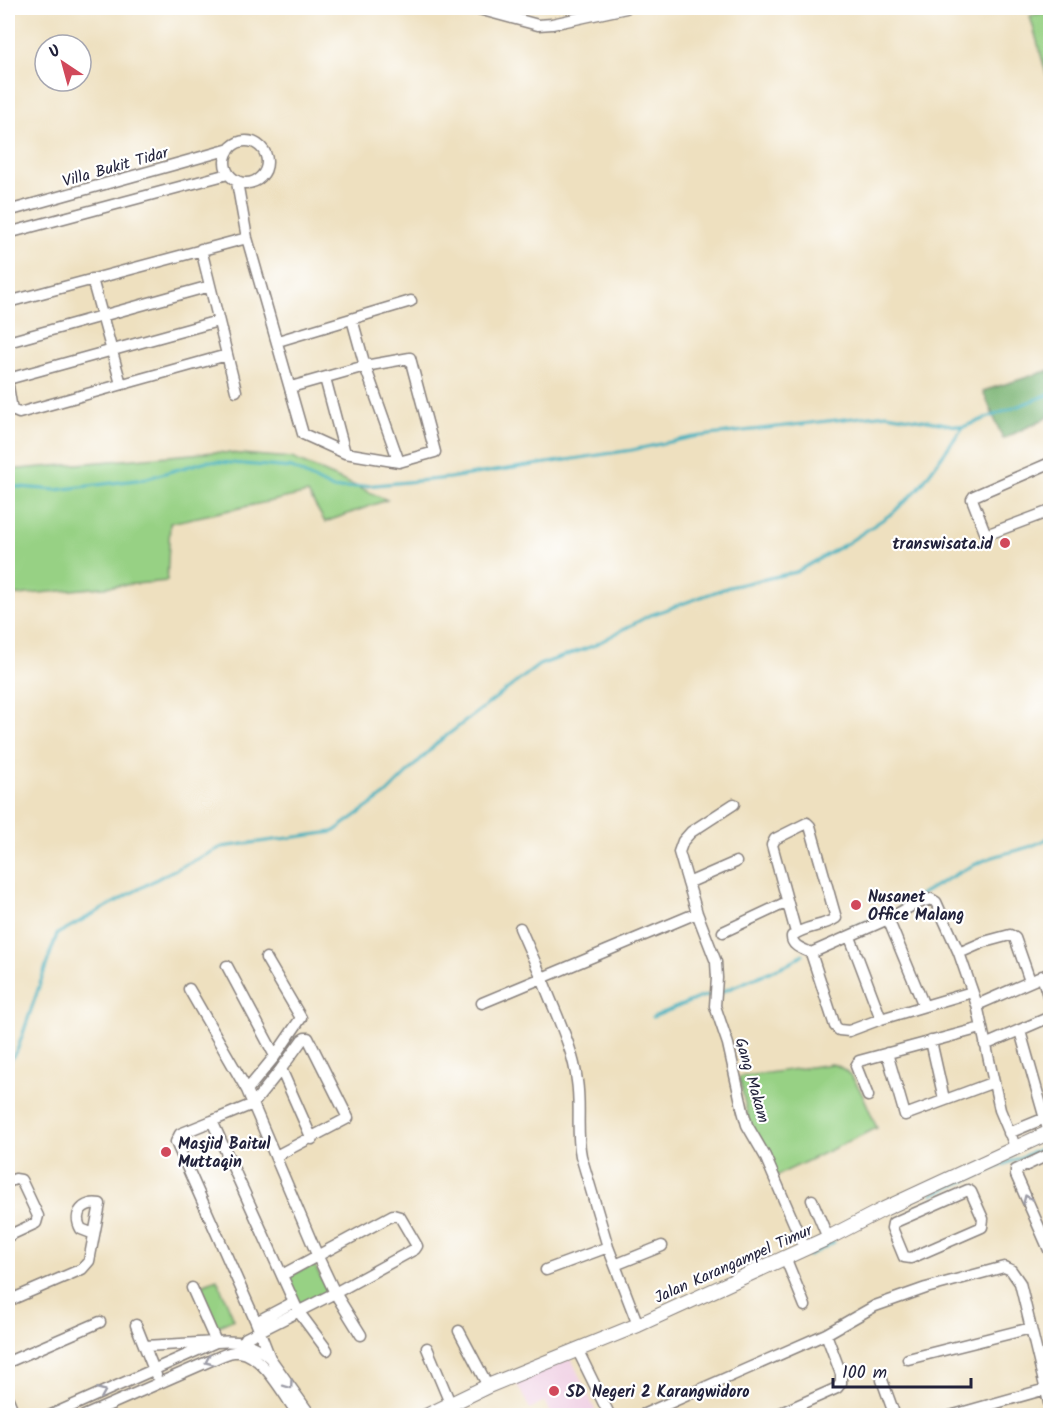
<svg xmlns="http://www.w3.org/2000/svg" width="1058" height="1423" font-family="Kalam,sans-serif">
	<rect width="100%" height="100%" fill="#fff"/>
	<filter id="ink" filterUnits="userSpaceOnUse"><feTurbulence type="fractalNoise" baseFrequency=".0167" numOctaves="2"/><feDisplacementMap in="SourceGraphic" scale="12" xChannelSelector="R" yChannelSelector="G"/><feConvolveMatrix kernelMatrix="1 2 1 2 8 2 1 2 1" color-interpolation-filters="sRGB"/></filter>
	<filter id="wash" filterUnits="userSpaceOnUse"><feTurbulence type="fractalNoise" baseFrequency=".008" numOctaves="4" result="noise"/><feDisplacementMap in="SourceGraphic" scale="24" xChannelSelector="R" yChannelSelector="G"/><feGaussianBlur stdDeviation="1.35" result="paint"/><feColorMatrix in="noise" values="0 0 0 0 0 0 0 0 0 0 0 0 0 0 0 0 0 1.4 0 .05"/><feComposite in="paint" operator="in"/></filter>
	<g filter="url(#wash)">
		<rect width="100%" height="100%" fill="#eee0bf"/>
		<path fill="#f0d0e4" d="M571 1358 596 1412 595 1415H552L544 1401 530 1409 516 1382Z"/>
		<path fill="#97d184" stroke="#5c7a60" stroke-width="1.5" d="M1050 11V87L1030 16Z
			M215 452 292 458 387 500 325 522 308 493 170 523 167 581 8 596V470Z
			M831 1064C857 1068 867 1107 877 1128L776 1176 750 1126 739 1077Z
			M314 1264 328 1292 300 1306 287 1277Z
			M217 1279 234 1319 214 1328 197 1287Z"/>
		<path fill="#79b372" stroke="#4e6a56" stroke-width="1.5" d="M1050 370V416L1003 439 983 391Z"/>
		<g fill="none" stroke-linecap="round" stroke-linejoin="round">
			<path stroke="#40afbd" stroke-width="3" d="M8 486 56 490 144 479 207 461 292 468 333 489 449 478 632 450 693 437 887 414 963 427 1050 394
				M900 907C928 890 955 873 985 860 1007 851 1030 850 1050 837
				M810 948 820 941 889 913
				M719 993 790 963 803 954
				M653 1017 701 997 713 995
				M8 1064 18 1048 57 934 166 874 222 847 333 832 386 794 437 743 539 665 593 646 648 616 729 587 796 572 849 542 894 512 918 489 963 427
				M933 1194 1050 1145
				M809 1256 834 1242"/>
		</g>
	</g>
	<g filter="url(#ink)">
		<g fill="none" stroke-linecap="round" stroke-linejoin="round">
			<g stroke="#88817d" stroke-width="13">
				<path id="minor" d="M475 8 538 25 552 24 626 8
					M225 162a21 21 0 1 1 42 0a21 21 0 1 1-42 0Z
					M237 182 247 238 303 434 345 453 399 462 435 452 410 358 365 366 291 387
					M8 211 230 149
					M8 233 228 174
					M201 249 236 391
					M92 279 121 384
					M8 302 247 238
					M352 319 365 366 399 462
					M278 341 411 301
					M8 342 210 286
					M325 378 345 453
					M8 379 218 321
					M8 386 12 410 19 413 227 355
					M1050 463 974 496 972 499 986 535 1050 511
					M734 804 691 832 683 841 679 852 697 913 716 962 717 978 715 1006 728 1044 743 1111 747 1125 765 1156 805 1249
					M688 883 736 862
					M888 919 924 1006
					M723 932 787 902
					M798 932 795 929 772 845 775 839 807 823 810 826 836 918C823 927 804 926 792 936 791 946 803 949 811 953L835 1026 839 1030 849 1031 881 1019 972 992
					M850 937 881 1019
					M811 953 888 919 915 904 931 899 936 902 959 953 977 1005 1000 1110 1013 1141 1014 1150
					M959 953 984 942 1010 935 1015 938 1030 981
					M227 966 275 1056
					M1042 976 1050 1002
					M189 989 247 1090 318 1257 335 1293 361 1335
					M482 1003 542 978 520 928
					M977 1005 1050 973
					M1020 1031 1049 1133
					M931 1041 944 1099
					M985 1045 1050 1017
					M887 1053 905 1115 994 1082
					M247 1090 275 1056 301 1018 266 958
					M868 1096 856 1066 859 1061 981 1028
					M212 1121 180 1134 176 1142 256 1322 270 1358
					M1009 1133 1050 1116
					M312 1139 281 1069 253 1104 212 1121 298 1311 327 1350
					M1050 1154 1016 1170V1175L1050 1252
					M276 1156 348 1118 308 1038H305L302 1040 281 1069
					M8 1182 15 1179 21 1180 38 1216 36 1223 8 1236
					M968 1190 971 1192 983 1219 982 1227 911 1258 904 1257 892 1228 893 1223Z
					M812 1200 828 1238
					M785 1257 805 1306
					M615 1265 662 1246
					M546 1270 608 1247
					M8 1301 82 1269 89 1261 100 1204C84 1201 72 1213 81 1229L94 1234
					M256 1322 294 1302
					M136 1325 156 1375
					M638 1325 608 1247 581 1156C576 1131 581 1106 577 1081 573 1046 554 1011 542 978L697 913
					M459 1331 488 1386
					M145 1346 216 1342 192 1288
					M427 1348 450 1403
					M577 1349 610 1416
					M238 1352 246 1338 335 1293 415 1249 417 1246 400 1217 393 1215 282 1275
					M908 1359 1031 1328
					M8 1362 100 1322
					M882 1380 895 1416
					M8 1399 15 1416
					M49 1416 216 1342C238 1340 254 1343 270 1358L311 1416
					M84 1416 221 1356C226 1354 233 1351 239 1352 263 1354 285 1397 299 1416
					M640 1416 826 1334 875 1306 926 1288 1004 1267 1011 1270 1020 1283 1050 1407
					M774 1416 837 1388 841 1383V1374L826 1334
					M950 1416 1046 1389"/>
			</g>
			<g stroke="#88817d" stroke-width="16">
				<path id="tertiary" d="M426 1416 488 1386 638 1325 828 1238 884 1209 1050 1132"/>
			</g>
			<use href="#minor" stroke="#fff" stroke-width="10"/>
			<use href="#tertiary" stroke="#fff" stroke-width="14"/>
		</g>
		<defs><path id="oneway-chevron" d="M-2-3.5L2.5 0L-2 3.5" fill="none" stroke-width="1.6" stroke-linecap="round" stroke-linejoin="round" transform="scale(1.5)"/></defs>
		<g stroke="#9c9ca7">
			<use href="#oneway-chevron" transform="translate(1027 1199) rotate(-114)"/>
			<use href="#oneway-chevron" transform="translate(209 1361) rotate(156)"/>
			<use href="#oneway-chevron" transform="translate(289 1385) rotate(54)"/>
			<use href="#oneway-chevron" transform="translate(102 1392) rotate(-23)"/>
		</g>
	</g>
	<g fill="#d1495b" stroke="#fff" stroke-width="2">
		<circle cx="1005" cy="543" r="6"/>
		<circle cx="856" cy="905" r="6"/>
		<circle cx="166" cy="1152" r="6"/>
		<circle cx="554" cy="1391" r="6"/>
	</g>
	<g text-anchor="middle" stroke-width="4.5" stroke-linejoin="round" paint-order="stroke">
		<g font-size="16" fill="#22223b" stroke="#fff">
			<text transform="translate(115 166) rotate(-16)" y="6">Villa Bukit Tidar</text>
			<text transform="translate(753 1080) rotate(74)" y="6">Gang Makam</text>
			<text transform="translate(733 1263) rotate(-24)" y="6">Jalan Karangampel Timur</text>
		</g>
		<g font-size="16" font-weight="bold" fill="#22223b" stroke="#fff" text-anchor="start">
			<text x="993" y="549" text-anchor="end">transwisata.id</text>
			<text x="868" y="902">Nusanet<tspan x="868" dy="18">Office Malang</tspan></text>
			<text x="178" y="1149">Masjid Baitul<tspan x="178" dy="18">Muttaqin</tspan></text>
			<text x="566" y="1397">SD Negeri 2 Karangwidoro</text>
		</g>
	</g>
	<rect width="1058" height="1423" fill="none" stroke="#fff" stroke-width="30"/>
	<g transform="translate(63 63) rotate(324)"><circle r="28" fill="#ffffff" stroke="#a7a7b1" stroke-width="1.5"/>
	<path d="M0-4.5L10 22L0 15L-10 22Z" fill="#d1495b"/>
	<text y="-9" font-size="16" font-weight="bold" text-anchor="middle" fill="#22223b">U</text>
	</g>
	<path d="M833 1378v9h138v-9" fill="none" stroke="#22223b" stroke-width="3"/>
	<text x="842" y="1378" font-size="18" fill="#22223b" stroke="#ffffff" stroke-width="4.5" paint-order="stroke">100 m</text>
</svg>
